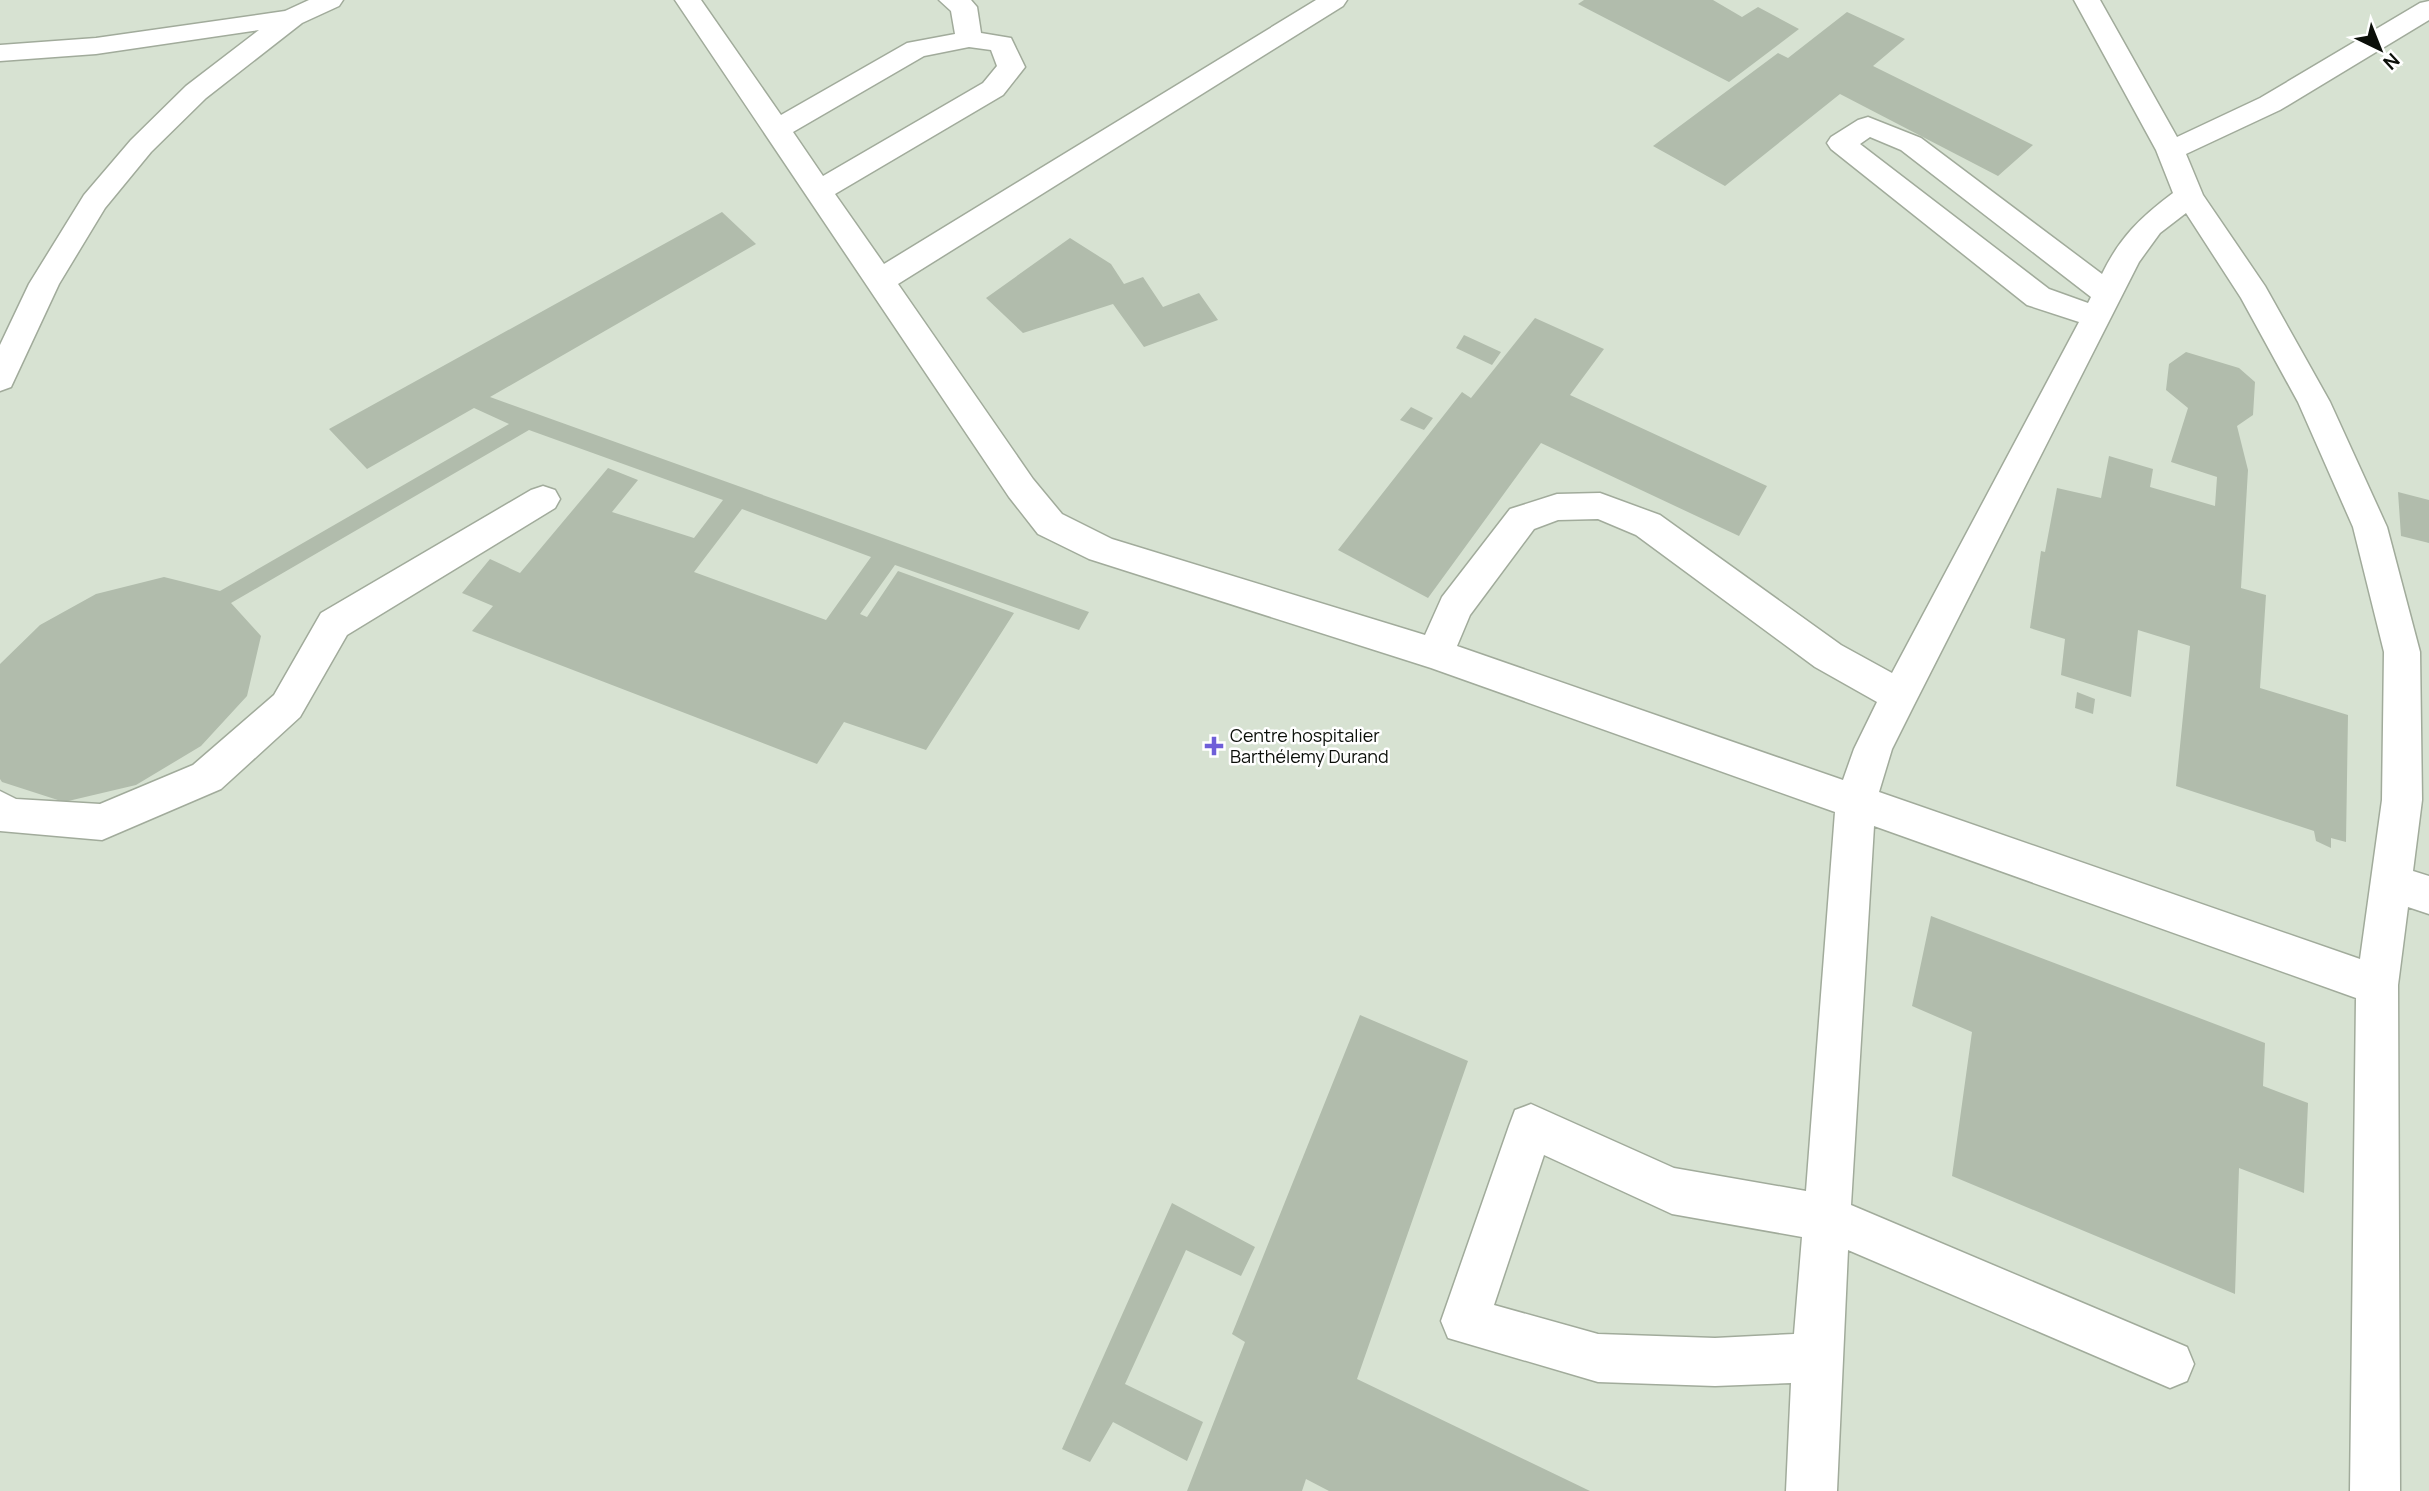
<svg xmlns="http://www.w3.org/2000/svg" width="2429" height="1491" font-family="Manrope,sans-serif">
	<rect width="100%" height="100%" fill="#d7e2d2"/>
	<path fill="#b1bcac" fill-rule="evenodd" d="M1584 0H1713L1742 17 1758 7 1799 29 1729 82 1578 4Z
		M1847 12 1905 39 1873 66 2033 145 1998 176 1840 94 1725 186 1653 146 1778 53 1788 58Z
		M722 212 756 244 490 397 1089 612 1079 630 895 565 860 614 867 617 898 571 1014 613 926 750 844 722 817 764 472 631 493 606 462 593 490 559 520 573 608 468 638 480 612 512 694 538 723 500 529 430 231 603 261 636 247 696 201 746 136 785 64 802 2 782 0 779V664L40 625 96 594 164 577 220 591 509 424 474 408 367 469 329 429ZM742 509 871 557 826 620 694 572Z
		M1070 238 1111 264 1124 284 1143 277 1163 307 1199 293 1218 320 1144 347 1113 304 1023 333 986 298Z
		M1535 318 1604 349 1570 395 1767 486 1739 536 1541 443 1428 598 1338 550 1462 392 1471 398Z
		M1464 335 1501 352 1492 365 1456 348Z
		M2186 352 2239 368 2255 382 2253 415 2237 426 2248 470 2241 588 2266 595 2260 688 2348 715 2346 842 2331 838V848L2316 841 2314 831 2176 786 2190 646 2138 630 2131 697 2061 675 2065 639 2030 628 2041 551 2045 552 2057 488 2101 498 2109 456 2153 469 2150 487 2215 506 2217 477 2171 462 2188 408 2166 390 2169 364Z
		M1411 407 1433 418 1424 430 1400 420Z
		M2398 492 2429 500V543L2401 536Z
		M2077 692 2095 699 2093 714 2075 708Z
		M1931 916 2265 1043 2263 1086 2308 1103 2304 1193 2239 1168 2235 1294 1952 1176 1972 1032 1912 1006Z
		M1360 1015 1468 1061 1357 1379 1590 1491H1329L1306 1479 1302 1491H1187L1245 1342 1232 1334Z
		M1172 1203 1255 1247 1241 1276 1186 1250 1125 1384 1203 1422 1187 1461 1113 1422 1090 1462 1062 1449Z"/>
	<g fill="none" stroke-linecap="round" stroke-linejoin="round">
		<g stroke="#a1ab9b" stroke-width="3">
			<path id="minor" d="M309 0H343L339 6 302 23 206 98 151 152 105 208 59 284 11 387 0 391V345L29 284 84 195 131 140 186 86 259 30 96 54 0 61V45L96 38 285 11Z
				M675 0H701L781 115 907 43 955 34 951 11 939 0H971L977 7 981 33 1011 38 1025 67 1003 95 835 194 884 264 1316 0H1347L1343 6 898 284 1033 479 1062 514 1112 539 1425 635 1442 597 1510 509 1557 494 1600 493 1660 515 1841 645 1892 673 2079 322 2027 305 1831 149 1827 143 1831 137 1858 120 1868 117 1921 138 2102 274C2120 237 2141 217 2173 193L2156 150 2074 0H2100L2177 137 2260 98 2420 3 2429 1V20L2280 110 2186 154 2203 195 2265 286 2330 402 2387 527 2420 652 2422 800 2413 871 2429 876V914L2408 907 2398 985 2400 1491H2350L2356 998 1874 826 1851 1205 2187 1347 2194 1364 2187 1381 2170 1388 1848 1250 1837 1491H1786L1791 1383 1715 1386 1598 1382 1448 1338 1441 1321 1509 1126 1515 1110 1531 1104 1674 1168 1806 1191 1835 812 1431 668 1089 559 1038 534 1009 497ZM969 47 991 50 997 66 983 83 823 176 793 132 924 56ZM1870 137 1901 150 2091 297 2088 303 2049 289 1860 144ZM2186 213 2241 298 2298 402 2353 527 2384 652 2382 800 2360 959 1879 792 1892 749 1914 705 2139 262 2160 233ZM1598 519 1636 535 1815 667 1877 702 1854 749 1843 780 1457 646 1470 615 1534 529 1558 520ZM1544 1155 1672 1214 1802 1237 1794 1334 1715 1338 1598 1334 1494 1305Z
				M543 486 555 490 560 499 555 508 347 635 300 717 221 789 102 840 0 831V791L16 799 100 804 193 765 274 695 321 613 531 490Z"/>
		</g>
		<use href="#minor" fill="#fff" fill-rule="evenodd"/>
	</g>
	<path fill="#6e5ed8" stroke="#fff" stroke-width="2.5" d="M1210.5 735.5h7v7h7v7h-7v7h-7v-7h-7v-7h7z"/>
	<g text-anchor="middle" stroke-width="5" stroke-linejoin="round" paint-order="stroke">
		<g font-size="18" fill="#0b0f09" stroke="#fff" text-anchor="start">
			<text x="1230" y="742">Centre hospitalier<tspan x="1230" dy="21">Barthélemy Durand</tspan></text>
		</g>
	</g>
	<g transform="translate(2380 49) rotate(137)" stroke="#ffffff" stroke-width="5" paint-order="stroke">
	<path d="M0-5L12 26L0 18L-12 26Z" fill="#0b0f09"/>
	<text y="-10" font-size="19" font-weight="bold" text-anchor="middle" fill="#0b0f09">N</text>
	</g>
</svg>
